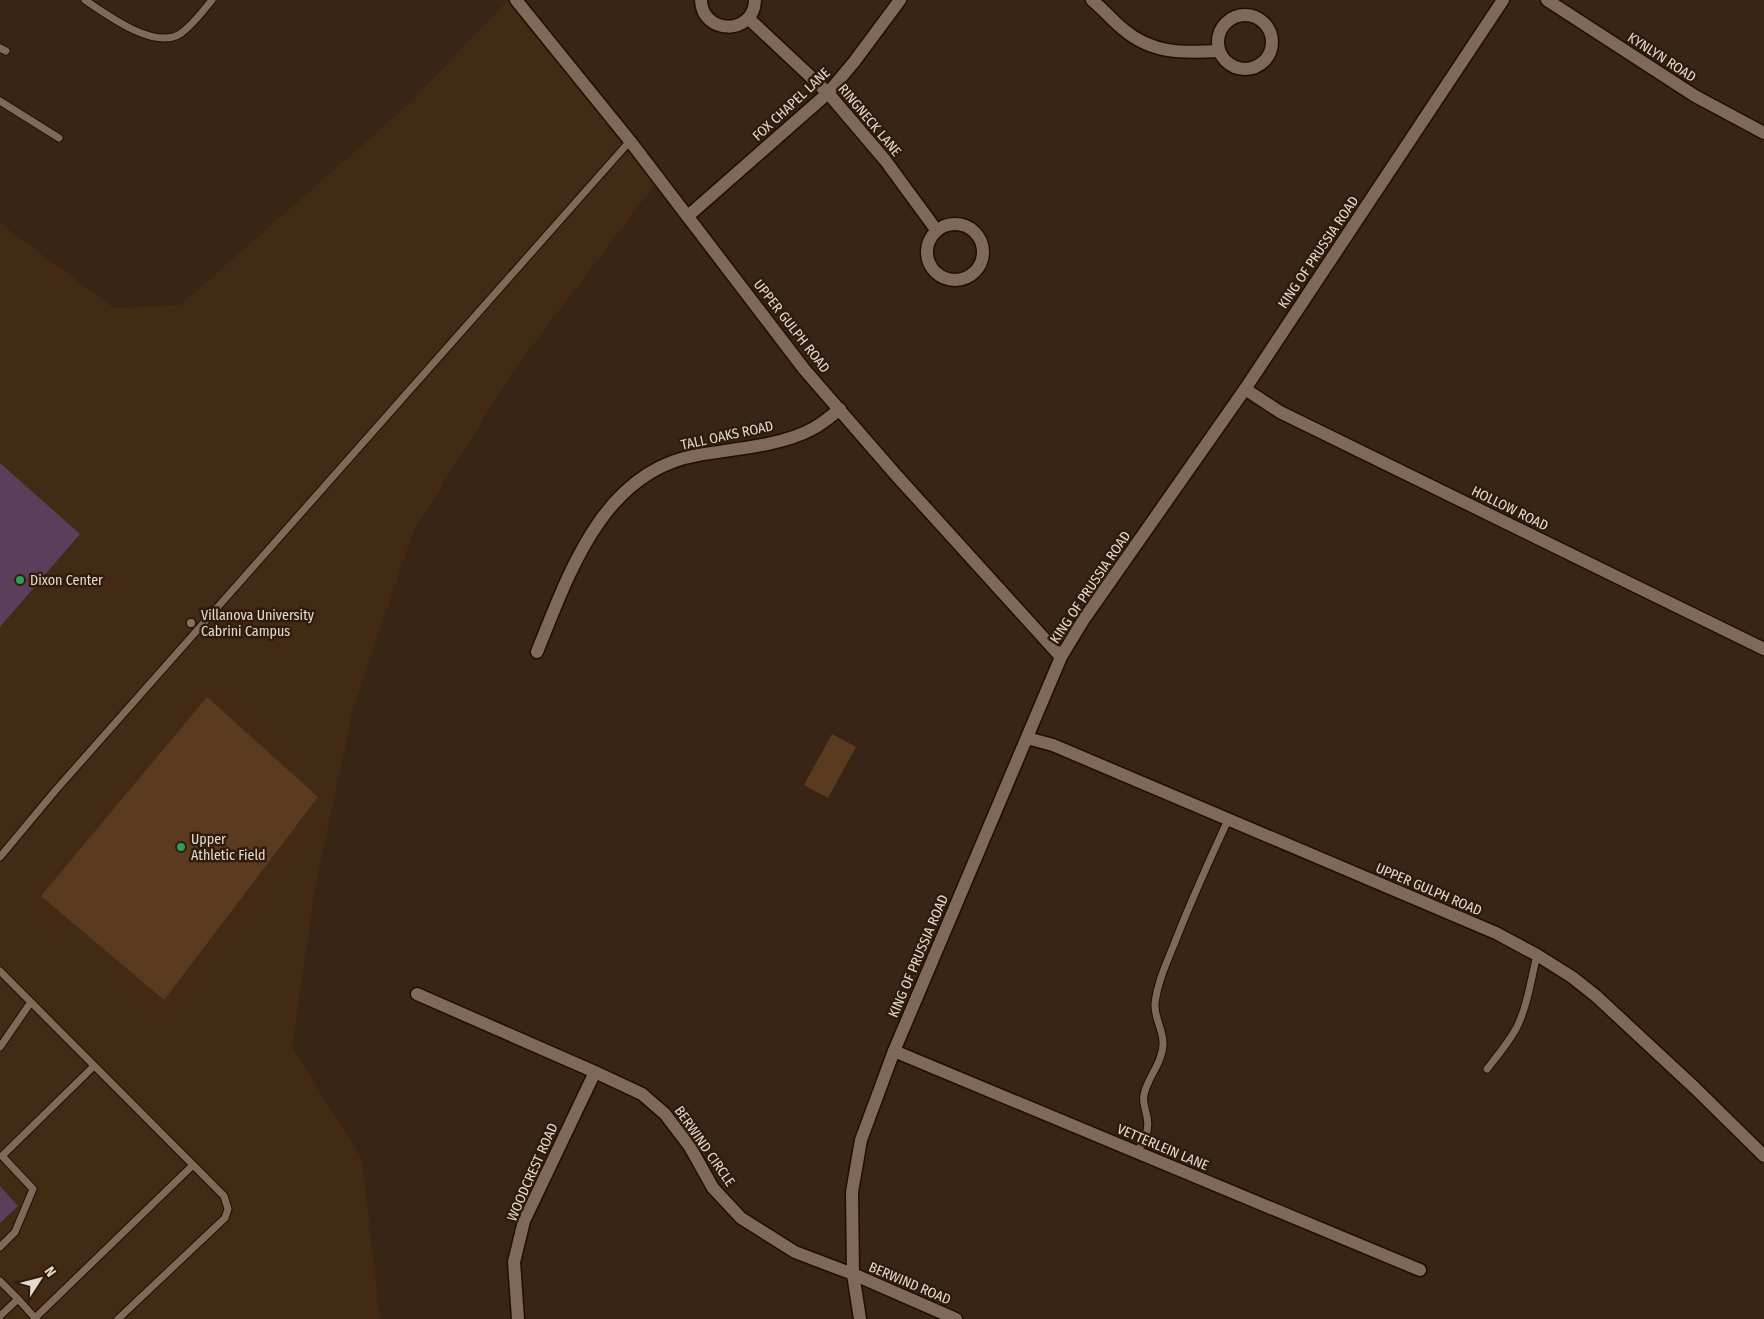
<svg xmlns="http://www.w3.org/2000/svg" width="1764" height="1319" font-family="'Fira Sans Condensed',sans-serif">
	<rect width="100%" height="100%" fill="#382515"/>
	<path fill="#422a15" d="M508 0H516L659 179 514 370 413 532 352 714 315 889 292 1047 362 1159 380 1319H0V223L114 308 180 305 409 104Z"/>
	<path fill="#5b3b20" d="M207 697 318 797 164 1000 41 896Z
		M832 734 856 747 828 798 804 785Z"/>
	<path fill="#5e3d5a" d="M0 463 80 534 0 627Z
		M0 1186 18 1206 0 1223Z"/>
	<g fill="none" stroke-linecap="round" stroke-linejoin="round">
		<g stroke="#1f0e01" stroke-width="9">
			<path id="service" d="M85 0C107 15 154 50 180 34 193 25 203 11 212 0
				M0 48 6 51
				M0 101 59 138
				M0 857 55 791 630 141
				M0 971 224 1196 228 1209 225 1218 118 1319
				M0 1047 31 1002
				M1487 1069C1498 1055 1509 1042 1517 1027 1528 1004 1531 979 1537 955
				M1137 1152C1144 1141 1150 1131 1147 1117 1146 1110 1142 1102 1144 1095 1147 1078 1162 1064 1163 1045 1164 1031 1154 1018 1155 1004 1157 983 1167 962 1175 942 1191 901 1209 861 1228 820
				M0 1247 15 1232 33 1189 2 1156 94 1066
				M0 1281 18 1299
				M0 1316 18 1299 36 1319
				M35 1318 193 1165"/>
		</g>
		<g stroke="#1f0e01" stroke-width="15">
			<path id="minor" d="M701 0C702 35 754 36 755 0
				M1092 0C1103 9 1112 20 1123 29 1152 54 1183 53 1219 51
				M1547 0 1695 96 1764 133
				M1218 42a27 27 0 1 1 54 0a27 27 0 1 1-54 0Z
				M748 18 828 93 885 160 937 231
				M688 216 828 93 854 62 900 0
				M927 252a28 28 0 1 1 56 0a28 28 0 1 1-56 0Z
				M1245 389 1280 412 1764 649
				M537 652C569 574 602 471 698 455 733 449 781 446 812 429 822 424 831 416 840 409
				M417 994 595 1072 642 1094 665 1114 690 1147 713 1188 741 1218 795 1252 853 1274 956 1319
				M894 1051 1420 1270
				M518 1319 514 1262 524 1221 595 1072"/>
		</g>
		<g stroke="#1f0e01" stroke-width="15">
			<path id="tertiary" d="M516 0 630 141 804 369 896 475 1061 657
				M1027 738 1053 745 1496 933 1537 955 1572 977 1596 996 1695 1088 1764 1156
				M860 1319 853 1274 852 1192 861 1140 894 1051 1061 657 1084 619 1245 389 1503 0"/>
		</g>
		<use href="#service" stroke="#806958" stroke-width="7"/>
		<use href="#minor" stroke="#806958" stroke-width="12"/>
		<use href="#tertiary" stroke="#806958" stroke-width="12"/>
	</g>
	<g fill="#2e9e5b" stroke="#2e1c0c" stroke-width="2">
		<circle cx="20" cy="580" r="5"/>
		<circle cx="181" cy="847" r="5"/>
	</g>
	<circle fill="#8d6e63" stroke="#2e1c0c" stroke-width="2" cx="191" cy="623" r="5"/>
	<g text-anchor="middle" stroke-width="5" stroke-linejoin="round" paint-order="stroke">
		<g font-size="14" fill="#e6d9cf" stroke="#2e1c0c">
			<text transform="translate(1662 57) rotate(33)" y="5">KYNLYN ROAD</text>
			<text transform="translate(791 104) rotate(-43)" y="5">FOX CHAPEL LANE</text>
			<text transform="translate(870 120) rotate(50)" y="5">RINGNECK LANE</text>
			<text transform="translate(1318 252) rotate(-56)" y="5">KING OF PRUSSIA ROAD</text>
			<text transform="translate(792 326) rotate(52)" y="5">UPPER GULPH ROAD</text>
			<text transform="translate(727 435) rotate(-12)" y="5">TALL OAKS ROAD</text>
			<text transform="translate(1510 508) rotate(26)" y="5">HOLLOW ROAD</text>
			<text transform="translate(1090 587) rotate(-56)" y="5">KING OF PRUSSIA ROAD</text>
			<text transform="translate(1429 889) rotate(23)" y="5">UPPER GULPH ROAD</text>
			<text transform="translate(918 956) rotate(-67)" y="5">KING OF PRUSSIA ROAD</text>
			<text transform="translate(705 1146) rotate(55)" y="5">BERWIND CIRCLE</text>
			<text transform="translate(1163 1147) rotate(23)" y="5">VETTERLEIN LANE</text>
			<text transform="translate(532 1172) rotate(-66)" y="5">WOODCREST ROAD</text>
			<text transform="translate(910 1283) rotate(23)" y="5">BERWIND ROAD</text>
		</g>
		<g font-size="14" fill="#e6d9cf" stroke="#2e1c0c" text-anchor="start">
			<text x="30" y="585">Dixon Center</text>
			<text x="201" y="620">Villanova University<tspan x="201" dy="16">Cabrini Campus</tspan></text>
			<text x="191" y="844">Upper<tspan x="191" dy="16">Athletic Field</tspan></text>
		</g>
	</g>
	<g transform="translate(40 1279) rotate(54)" stroke="#2e1c0c" stroke-width="4" paint-order="stroke">
	<path d="M0-4L9 19L0 12L-9 19Z" fill="#e6d9cf"/>
	<text y="-8" font-size="14" font-weight="bold" text-anchor="middle" fill="#e6d9cf">N</text>
	</g>
</svg>
